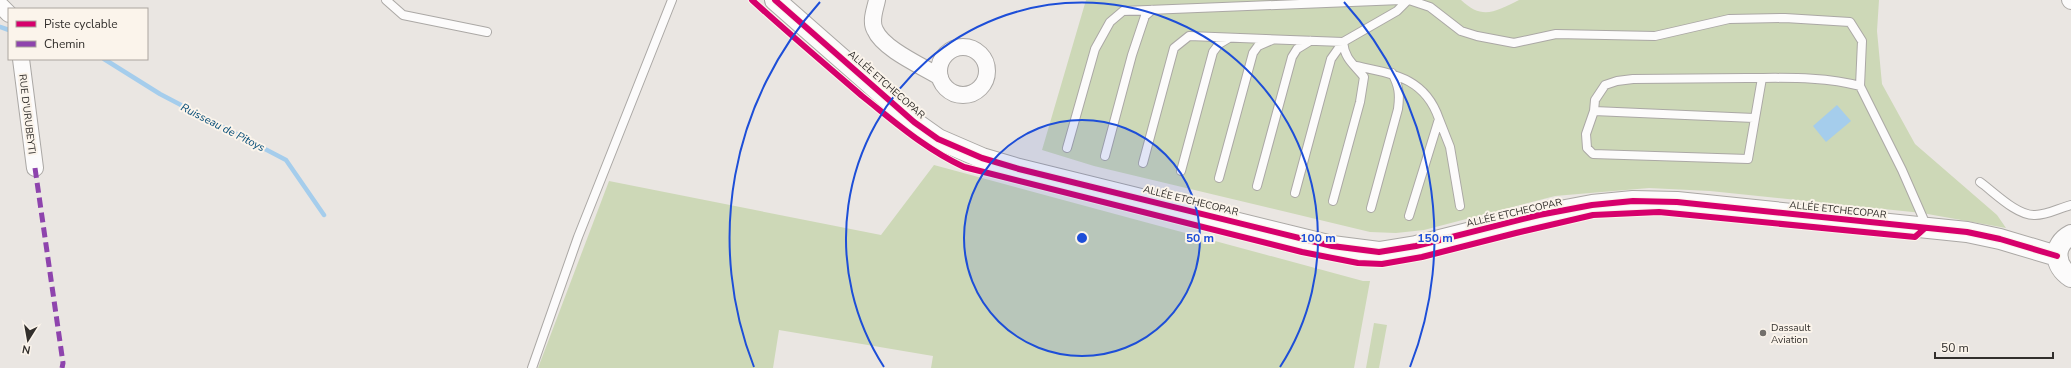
<svg xmlns="http://www.w3.org/2000/svg" width="2071" height="368" font-family="'Nunito Sans',sans-serif">
	<rect width="100%" height="100%" fill="#eae6e2"/>
	<path fill="#cdd8b7" d="M1086 0H1461C1482 20 1495 12 1519 0H1879L1877 31 1882 84 1915 144 1997 215 2006 228 1922 213 1710 191 1649 188 1555 196 1424 230 1396 233 1370 232 1094 166 1042 150Z
		M934 165 1363 281H1370L1354 368H931L933 356 779 330 773 368H538L609 181 881 235Z
		M1374 323 1387 325 1379 368H1366Z"/>
	<path fill="#a5cdec" d="M1837 105 1851 121 1826 142 1813 126Z"/>
	<g fill="none" stroke-linecap="round" stroke-linejoin="round">
		<path stroke="#a5cdec" stroke-width="4.5" d="M0 27 9 30
			M104 59 160 94 286 160 324 215"/>
		<g stroke="#aba8a5" stroke-width="10">
			<path id="service" d="M386 0 403 15 487 32
				M1409 0 1430 7 1461 31 1477 36 1514 43 1556 34 1655 36 1729 19 1785 18 1850 22 1862 41 1860 86C1824 76 1784 78 1747 78L1633 79 1617 81 1605 85 1595 100 1594 111 1586 134 1587 148 1593 154 1748 159 1762 78
				M1356 66C1394 74 1425 78 1439 119
				M1860 86 1902 170 1923 218 1925 227
				M1594 111 1754 118
				M1067 148 1095 49 1110 22 1123 11 1401 0
				M1105 156 1132 55 1145 16 1152 10
				M1143 163 1174 48 1189 36 1343 42 1397 11 1408 0
				M1181 171 1213 52 1219 44 1229 38
				M1219 178 1253 53 1258 46 1272 40
				M1980 182C1994 192 2017 216 2035 215 2048 215 2059 208 2071 205
				M1257 186 1292 57 1297 49 1310 41
				M1295 193 1331 59 1343 42
				M1333 201 1360 102 1364 77C1354 64 1345 60 1343 42
				M1371 208 1398 109C1400 94 1399 86 1392 73
				M1409 216 1439 119 1450 147 1460 206
				M532 368 578 237 672 0"/>
		</g>
		<g stroke="#aba8a5" stroke-width="18">
			<path id="minor" d="M877 0C875 10 870 21 875 30 883 49 922 66 940 77
				M2070 0 2071 1
				M0 5 9 14
				M939 71a24 24 0 1 1 48 0a24 24 0 1 1-48 0Z
				M21 59 35 168"/>
		</g>
		<g stroke="#aba8a5" stroke-width="22">
			<path id="tertiary" d="M775 0 914 122 938 139 982 158 1019 169 1332 246 1379 252 1416 246 1539 215 1592 205 1633 201 1677 202 1967 232 2000 239 2057 256
				M2071 235C2052 245 2054 266 2071 277"/>
		</g>
		<use href="#service" stroke="#fcfbfb" stroke-width="8"/>
		<use href="#minor" stroke="#fcfbfb" stroke-width="16"/>
		<use href="#tertiary" stroke="#fcfbfb" stroke-width="20"/>
		<path stroke="#8e44ad" stroke-width="5" stroke-dasharray="10 5" stroke-linecap="butt" d="M35 168 63 363 62 368"/>
		<g stroke="#fbf4eb" stroke-width="8">
			<path id="cycleway" d="M752 0C788 33 825 64 862 96 895 122 925 149 964 167L1302 252 1358 263 1382 264 1422 257 1516 233 1593 215 1659 212 1915 237 1925 228
				M775 0 914 122 938 139 982 158 1019 169 1332 246 1379 252 1416 246 1539 215 1592 205 1633 201 1677 202 1967 232 2000 239 2057 256"/>
		</g>
		<use href="#cycleway" stroke="#d6006c" stroke-width="6"/>
	</g>
	<circle cx="1082" cy="238" r="118" fill="#1d4ed8" fill-opacity=".12"/>
	<g fill="none" stroke="#1d4ed8" stroke-width="2">
		<circle cx="1082" cy="238" r="118"/>
		<path d="M884 367A236 236 0 1 1 1280 367"/>
		<path d="M754 367A353 353 0 0 1 820 2M1344 2A353 353 0 0 1 1410 367"/>
	</g>
	<circle fill="#726f6c" stroke="#fbf4eb" stroke-width="1.5" cx="1763" cy="333" r="4"/>
	<g text-anchor="middle" stroke-width="4" stroke-linejoin="round" paint-order="stroke">
		<g font-size="10" fill="#322f2c" stroke="#fbf4eb">
			<text transform="translate(887 84) rotate(41)" y="4">ALLÉE ETCHECOPAR</text>
			<text transform="translate(28 114) rotate(83)" y="4">RUE D'URUBEYTI</text>
			<text transform="translate(1191 200) rotate(14)" y="4">ALLÉE ETCHECOPAR</text>
			<text transform="translate(1838 209) rotate(6)" y="4">ALLÉE ETCHECOPAR</text>
			<text transform="translate(1514 212) rotate(-13)" y="4">ALLÉE ETCHECOPAR</text>
		</g>
		<g font-size="10" fill="#322f2c" stroke="#fbf4eb" text-anchor="start">
			<text x="1771" y="331">Dassault<tspan x="1771" dy="12">Aviation</tspan></text>
		</g>
		<g font-size="11" font-style="italic" fill="#034b76" stroke="#fbf4eb">
			<text transform="translate(223 127) rotate(27)" y="4">Ruisseau de Pitoys</text>
		</g>
	</g>
	<circle cx="1082" cy="238" r="6" fill="#1d4ed8" stroke="#fbf4eb" stroke-width="2"/>
	<g font-size="12" text-anchor="middle" font-weight="bold" fill="#1d4ed8" stroke="#fbf4eb" stroke-width="4" stroke-linejoin="round" paint-order="stroke">
		<text x="1200" y="242">50 m</text>
		<text x="1318" y="242">100 m</text>
		<text x="1435" y="242">150 m</text>
	</g>
	<rect x="8" y="8" width="140" height="52" fill="#fbf4eb" stroke="#aba59f"/>
	<rect x="16" y="21" width="20" height="6" fill="#d6006c" stroke="#aba59f"/>
	<text x="44" y="28" font-size="12" fill="#322f2c">Piste cyclable</text>
	<rect x="16" y="41" width="20" height="6" fill="#8e44ad" stroke="#aba59f"/>
	<text x="44" y="48" font-size="12" fill="#322f2c">Chemin</text>
	<g transform="translate(28 340) rotate(191)" stroke="#fbf4eb" stroke-width="3" paint-order="stroke">
	<path d="M0-3L7 15L0 10L-7 15Z" fill="#322f2c"/>
	<text y="-6" font-size="11" font-weight="bold" text-anchor="middle" fill="#322f2c">N</text>
	</g>
	<path d="M1935 352v6h118v-6" fill="none" stroke="#322f2c" stroke-width="2"/>
	<text x="1941" y="352" font-size="12" fill="#322f2c" stroke="#fbf4eb" stroke-width="3" paint-order="stroke">50 m</text>
</svg>
